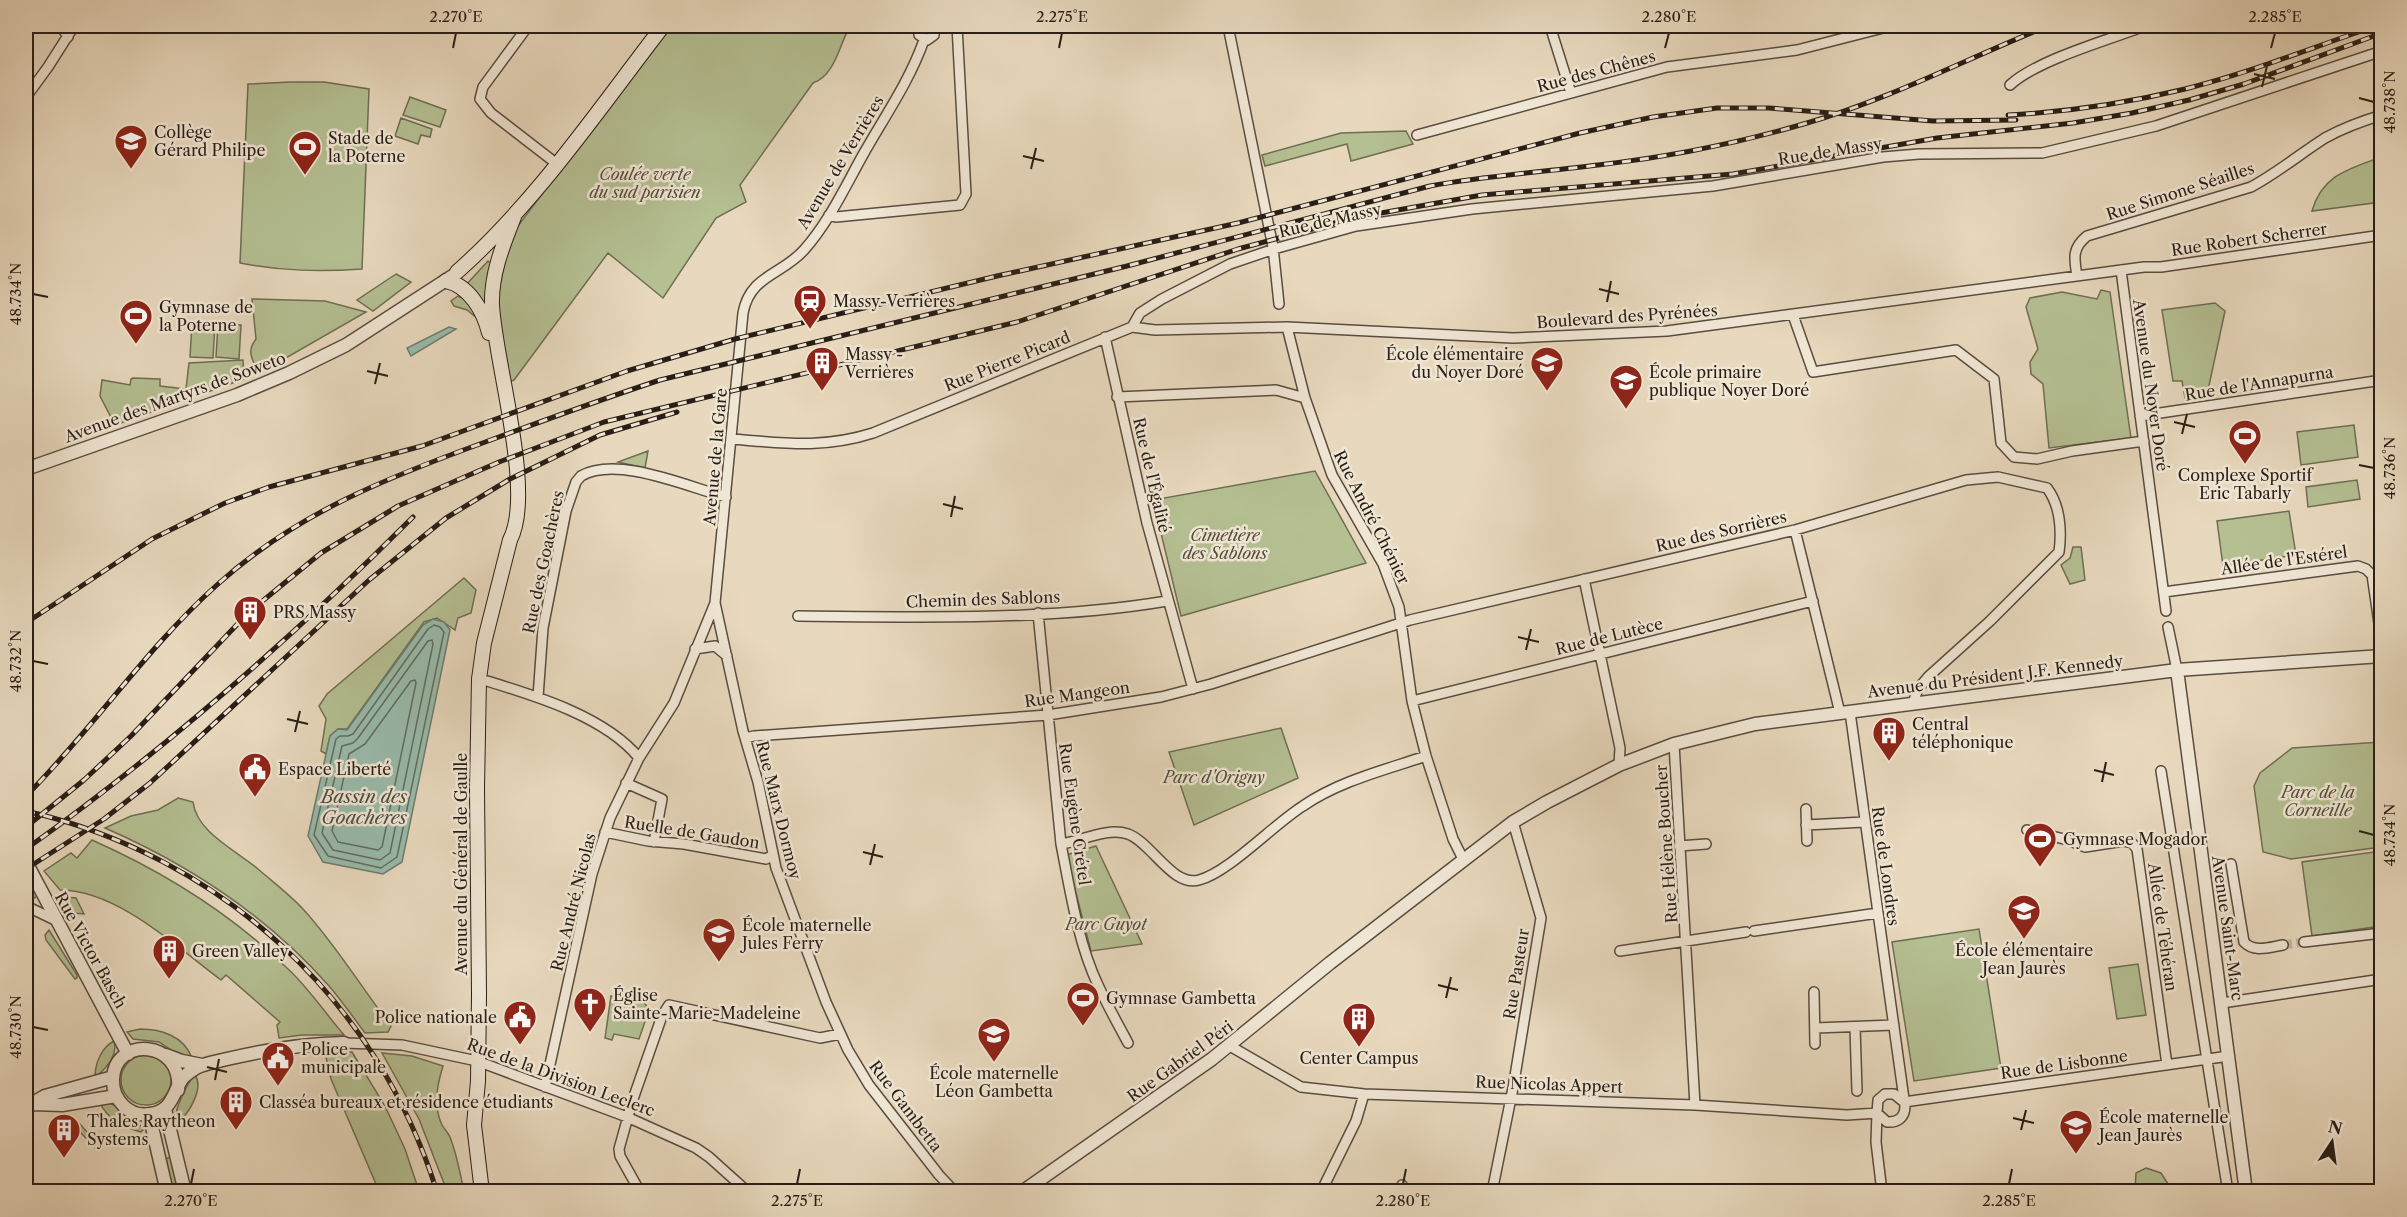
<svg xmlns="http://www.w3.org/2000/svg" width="2407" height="1217" font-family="'Libre Caslon Text',serif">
	<rect width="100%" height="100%" fill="#e8d8bd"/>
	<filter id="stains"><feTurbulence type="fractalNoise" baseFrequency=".00333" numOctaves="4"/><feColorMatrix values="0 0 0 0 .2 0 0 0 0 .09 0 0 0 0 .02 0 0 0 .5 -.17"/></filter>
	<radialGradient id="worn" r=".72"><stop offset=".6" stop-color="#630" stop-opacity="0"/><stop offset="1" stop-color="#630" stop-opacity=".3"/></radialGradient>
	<path fill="#b4bf92" stroke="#6e6e54" stroke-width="1.5" d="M668 26H850C840 43 835 76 813 83L740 185 746 202 716 218 663 298 608 253 514 380 508 382 496 307 501 275 512 234Z
		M291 82H324L369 89 362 269C319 272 283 271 240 263L248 84Z
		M410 97 446 110 440 127 403 115Z
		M401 118 432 129 430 137 421 135 418 144 395 136Z
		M1406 131 1413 144 1351 161 1347 144 1265 166 1262 155 1341 133Z
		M2381 157V202L2312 211C2322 175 2349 169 2381 157Z
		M488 261 493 265 487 309 465 286Z
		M396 274 411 282 373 311 357 300Z
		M2101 290 2110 292 2131 438 2049 448 2043 384 2031 374 2030 362 2038 349 2026 307 2030 298 2062 292 2097 299Z
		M458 296 469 301 478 319 467 310 454 306 451 301Z
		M252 299 325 301 366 312 272 366 254 363C249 353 250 347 256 339Z
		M2215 303 2225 311 2207 395 2185 398 2182 381H2173L2162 310Z
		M192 323 215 324 213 358 190 357Z
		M218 324 241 325 239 359 216 357Z
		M243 360 244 379 115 425 100 396 102 380 130 385 131 379 133 378 160 379V386L186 389 189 363Z
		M2354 425 2358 457 2301 465 2297 432Z
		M648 451 645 468 618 462Z
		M1315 471 1366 563 1181 616 1153 500Z
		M2357 480 2360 499 2308 507 2306 487Z
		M2289 511 2296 555 2223 566 2217 521Z
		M2073 547H2081L2085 580 2070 584 2061 565 2070 558Z
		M464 578 476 590 471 613 458 618 455 630 437 618 424 622 347 729H338L330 736 326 754 321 751 326 719 319 706 327 694Z
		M1281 728 1298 778 1194 825 1169 752Z
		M2381 742V847L2291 859 2263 852 2254 786 2260 773 2292 748Z
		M178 798 193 802C197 833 236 850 258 869 273 882 289 894 303 909 336 945 361 987 391 1026L388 1032 365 1033C353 1017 342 1001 329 986 267 916 190 865 105 828L131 816 158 810Z
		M92 840C164 872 230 913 287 968 308 987 325 1013 344 1035H302L279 1038 277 1025 280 1022 226 975 221 980C177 947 117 890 60 890L44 871 71 853 77 858Z
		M1096 846 1142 944 1091 951 1066 855Z
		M2381 851V926L2312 936 2302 862Z
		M26 878 37 896 33 899 32 904 26 902Z
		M53 896 76 898 84 914 61 912Z
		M1979 929 2001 1068 1914 1081 1892 942Z
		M49 930 77 975V978L75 979 46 940 45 935Z
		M2138 964 2146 1015 2117 1019 2109 968Z
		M611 996 644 1002 649 1010 639 1039 614 1034 612 1040 605 1038Z
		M140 1029C161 1029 184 1036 192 1058L177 1054 159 1042 133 1039 127 1032Z
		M114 1041C118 1055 108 1066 98 1075L95 1074C96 1062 102 1047 114 1041Z
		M352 1052 385 1106 405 1149 419 1191H379L331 1079 325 1053Z
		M382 1053 412 1056 443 1066C437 1085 433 1106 442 1125 444 1129 448 1132 450 1137 457 1154 460 1174 464 1191H447L419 1119Z
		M121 1080a25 25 0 1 1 50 0a25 25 0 1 1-50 0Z
		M195 1075C204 1088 189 1116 176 1122 173 1111 187 1083 195 1075Z
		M106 1102C119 1106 137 1118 143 1130L141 1132C124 1127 108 1120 100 1103Z
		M79 1123 97 1143 95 1147 73 1125Z
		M171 1157 179 1191H173L165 1159Z
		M2146 1168 2161 1173 2168 1184 2175 1185 2174 1191H2135L2136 1173Z"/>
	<path fill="#98bbab" stroke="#6c7c6f" stroke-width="1.5" d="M449 327 456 329 411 356 407 348Z
		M433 619 444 622 450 630 402 862 383 874 323 862 308 836 330 736 338 729 347 730 423 625Z"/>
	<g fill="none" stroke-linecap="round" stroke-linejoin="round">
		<path stroke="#606c60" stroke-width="1.5" d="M434 625 440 627 444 632 397 857 381 868 328 856 314 835 336 739 340 736H348L353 734 428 629Z
			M432 640 433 644 390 853 380 860 333 850 322 833 342 746 353 743 358 738 428 641Z
			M415 680 416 683 382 847 378 850 338 842 332 831 349 754 365 744 411 681Z"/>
		<path stroke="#c2b39c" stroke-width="9" stroke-dasharray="9 4.5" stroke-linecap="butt" d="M2283 945 2304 942"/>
		<g stroke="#594c40" stroke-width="12">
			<path id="minor" d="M61 26 68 37
				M528 26 483 87 480 99 491 113 557 164
				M921 26 919 35 927 40 934 35 932 26
				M1228 26 1273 247 1279 304
				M1550 26 1571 93
				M2010 85C2037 60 2108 40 2145 26
				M26 97 48 67 74 26
				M1417 135 1667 67 1797 50 1891 26
				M829 215 836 217 960 205 966 194 957 26
				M2121 270 2166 611
				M2077 276C2074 258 2072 248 2087 236L2251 187C2277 173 2300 154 2325 138 2343 128 2362 121 2382 115
				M1793 315 1813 372 1956 350 1994 379 2001 443 2014 457 2037 459 2072 451 2144 441
				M1132 327 1155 330 1287 327 1513 338 1667 331 2144 267H2161L2382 235
				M1287 327 1305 398 1332 475 1383 564 1399 607 1412 701 1426 756 1453 839 1463 859
				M1105 337 1147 523 1193 689
				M1117 397 1276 390 1305 398
				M2140 416 2382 380
				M732 439C783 443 823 449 873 433L1132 327 1140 313 1162 299 1230 264 1274 249 1356 226 1472 209 1713 186 1883 157 1919 154 2042 153 2156 126 2382 51
				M1795 530 1840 713
				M1584 579 1620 748 1619 765
				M2164 592 2358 566 2366 569 2372 575 2382 644
				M715 603 743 731 758 782 776 868 826 1002 848 1050 869 1085 939 1175 955 1192
				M1038 613 1061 844C1070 890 1078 943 1098 985 1107 1005 1118 1024 1128 1043
				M798 616C919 617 1048 621 1167 601
				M2168 627 2177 670
				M695 649 715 646 727 656
				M487 681C536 696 606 717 639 758
				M538 697 543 628 566 511 576 482 581 476C617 455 688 487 726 497
				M1412 701 1813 601
				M1850 712 1905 1106C1905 1117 1898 1123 1887 1122L1877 1113 1878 1100 1885 1094H1894L1904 1102
				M745 738 754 736 1048 715 1161 697 1211 684 1410 620 1795 530 1966 480 1998 477 2047 488C2060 505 2062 530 2059 552L1990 621 1929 676 1918 689 1913 703
				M1674 744 1695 1105
				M2161 771 2228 1192
				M626 783 662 799 654 842
				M1806 809 1807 841
				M1806 825 1864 822
				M2027 830 2068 840 2085 847 2124 841 2132 843 2137 849 2167 1065
				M605 832 648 841 684 844 766 859 773 855
				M1061 844C1082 841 1107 827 1128 834 1152 843 1172 887 1199 880 1228 873 1274 824 1303 806 1339 781 1385 770 1426 756
				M1679 846 1706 844
				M2231 864 2244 942C2254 953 2270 947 2283 945
				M26 906 55 920
				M1754 931 1878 913
				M2304 942 2382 933
				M1620 951 1746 932
				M1814 992 1815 1044
				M2222 1003 2382 979
				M1855 1027 1857 1091
				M1815 1028 1894 1025
				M344 1043 402 1045 477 1061 627 1117 696 1148 709 1157 748 1192
				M1230 1046 1301 1087 1364 1094 1695 1105 1847 1115 1877 1113 1876 1142 1882 1192
				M545 1087 592 874 610 818 639 758 674 703 715 603 743 313C750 275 782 275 804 250 829 222 846 185 864 153 885 116 910 80 924 40
				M1904 1102 2229 1056
				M640 1192 620 1156 619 1149 632 1102 662 1016 669 1005 820 1038 840 1034
				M1321 1192 1356 1121 1364 1094
				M1399 1192 1402 1185
				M1492 1192 1513 1088 1541 918 1513 822"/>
		</g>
		<g stroke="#594c40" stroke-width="15">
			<path id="tertiary" d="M26 469 237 395 289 373 346 345 454 275
				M2177 670 2246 1192
				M26 862 128 1054
				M166 1055 182 1061 202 1065
				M178 1090C183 1039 114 1036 113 1079 112 1099 129 1118 150 1114 172 1111 172 1095 182 1079 185 1075 191 1071 196 1068 205 1063 216 1062 227 1059 265 1050 304 1044 344 1043
				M33 1104 62 1105 116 1096
				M26 1107 45 1096 113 1077
				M165 1109 185 1192
				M149 1114 167 1192
				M1022 1192 1212 1059 1330 963 1513 822 1547 802 1619 765 1674 744 1755 724 2177 670 2382 656"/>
		</g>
		<g stroke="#291e16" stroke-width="16">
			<path id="secondary" d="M457 272C537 201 598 110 663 26
				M446 281C469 285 484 312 489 333
				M482 1192 474 1125 478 1081 479 994 477 788 479 679 484 643 510 540C535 492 495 363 492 305 491 274 503 245 514 217"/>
		</g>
		<use href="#minor" stroke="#f0e6d4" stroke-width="9"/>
		<use href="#tertiary" stroke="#f0e6d4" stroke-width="12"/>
		<use href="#secondary" stroke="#f0e6d4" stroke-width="14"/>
		<g stroke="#291e16" stroke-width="5">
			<path id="rail" d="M2008 115C2067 112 2127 103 2185 89 2250 73 2313 47 2376 26
				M26 623 152 539 225 503 269 487 422 446 627 371 735 339 997 276 1238 223 1580 133 1653 117 1717 108H1769L1933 121 2016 120
				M26 796C93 729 146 648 218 584 298 512 389 477 488 441 545 420 602 399 660 380L1127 266 1430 186C1486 176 1542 172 1598 165 1668 157 1739 143 1807 123 1890 99 1968 58 2048 26
				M26 811C221 856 377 999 437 1192
				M26 827 84 780 131 736 249 612 321 553 398 506 499 462 604 422 1017 322 1238 249 1353 218 1482 195 1733 174 1937 138 2073 123 2132 113 2189 100 2244 84 2382 33
				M26 849C165 750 293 637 413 517
				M26 869 104 819 150 783 369 580 446 518 510 479 600 435 677 412"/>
		</g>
		<use href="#rail" stroke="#f0e6d4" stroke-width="3" stroke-dasharray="9" stroke-linecap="butt"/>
	</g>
	<path fill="none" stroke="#291e16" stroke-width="2" d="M453 48 456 33M1059 48 1062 33M1665 48 1669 33M2271 48 2275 33M2254 74 2275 79M2262 87 2267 66M2359 98 2374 102M1023 156 1044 161M1031 169 1036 148M1599 289 1619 294M33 294 48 297M1607 302 1611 281M367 371 388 376M375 384 380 363M2174 422 2195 427M2182 434 2187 414M2359 465 2374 468M943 504 963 509M951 517 955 496M1518 637 1539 642M1526 650 1531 629M33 661 48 664M287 719 308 724M295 732 300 711M2094 770 2114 775M2102 782 2106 762M2359 831 2374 835M863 852 883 857M870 865 875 844M1438 985 1458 990M1446 998 1451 977M33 1027 48 1030M207 1067 227 1072M215 1080 219 1059M2013 1118 2034 1123M2021 1130 2026 1110M191 1184 194 1169M797 1184 800 1169M1403 1184 1406 1169M2009 1184 2012 1169"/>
	<defs>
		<g id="school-pin" transform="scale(1.725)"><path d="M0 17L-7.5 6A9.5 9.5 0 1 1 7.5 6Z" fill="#8f2418" stroke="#f0e6d4"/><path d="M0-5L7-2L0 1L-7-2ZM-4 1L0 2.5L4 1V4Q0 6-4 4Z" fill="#fff"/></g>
		<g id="stadium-pin" transform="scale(1.725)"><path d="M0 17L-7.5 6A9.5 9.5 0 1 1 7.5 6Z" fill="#8f2418" stroke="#f0e6d4"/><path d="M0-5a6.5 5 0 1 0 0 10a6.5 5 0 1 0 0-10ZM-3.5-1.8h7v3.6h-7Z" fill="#fff"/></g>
		<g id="station-pin" transform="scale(1.725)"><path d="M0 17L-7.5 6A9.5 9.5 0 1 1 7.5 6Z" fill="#8f2418" stroke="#f0e6d4"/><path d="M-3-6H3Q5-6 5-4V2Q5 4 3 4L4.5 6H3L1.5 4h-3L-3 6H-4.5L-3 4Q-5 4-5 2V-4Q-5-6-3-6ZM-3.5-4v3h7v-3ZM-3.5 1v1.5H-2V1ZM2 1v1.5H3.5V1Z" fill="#fff"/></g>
		<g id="building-pin" transform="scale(1.725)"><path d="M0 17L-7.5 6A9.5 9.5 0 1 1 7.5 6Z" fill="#8f2418" stroke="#f0e6d4"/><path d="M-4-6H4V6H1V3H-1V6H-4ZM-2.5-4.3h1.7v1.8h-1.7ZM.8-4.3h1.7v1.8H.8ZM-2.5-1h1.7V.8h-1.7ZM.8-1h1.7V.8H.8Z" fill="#fff"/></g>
		<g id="civic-pin" transform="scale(1.725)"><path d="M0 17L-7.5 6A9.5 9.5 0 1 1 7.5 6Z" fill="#8f2418" stroke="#f0e6d4"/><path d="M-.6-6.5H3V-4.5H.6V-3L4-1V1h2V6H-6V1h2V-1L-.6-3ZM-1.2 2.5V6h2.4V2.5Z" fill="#fff"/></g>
		<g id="church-pin" transform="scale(1.725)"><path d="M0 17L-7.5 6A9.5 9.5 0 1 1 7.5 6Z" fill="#8f2418" stroke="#f0e6d4"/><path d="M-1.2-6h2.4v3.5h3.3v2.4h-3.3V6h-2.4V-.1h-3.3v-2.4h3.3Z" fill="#fff"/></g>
	</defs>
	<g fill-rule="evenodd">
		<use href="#school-pin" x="131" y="141"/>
		<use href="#stadium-pin" x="305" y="147"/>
		<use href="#station-pin" x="810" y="301"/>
		<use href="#stadium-pin" x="136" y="316"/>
		<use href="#building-pin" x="822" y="363"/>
		<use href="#school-pin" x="1547" y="363"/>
		<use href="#school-pin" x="1626" y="381"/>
		<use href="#stadium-pin" x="2245" y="436"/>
		<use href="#building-pin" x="250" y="612"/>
		<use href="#building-pin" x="1889" y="733"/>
		<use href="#civic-pin" x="255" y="769"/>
		<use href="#stadium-pin" x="2040" y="839"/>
		<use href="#school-pin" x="2024" y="911"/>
		<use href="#school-pin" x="719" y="934"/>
		<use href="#building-pin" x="169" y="951"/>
		<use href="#stadium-pin" x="1083" y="998"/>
		<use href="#church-pin" x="590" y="1004"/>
		<use href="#civic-pin" x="520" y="1017"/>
		<use href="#building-pin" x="1359" y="1019"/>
		<use href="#school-pin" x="994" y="1034"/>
		<use href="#civic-pin" x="278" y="1058"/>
		<use href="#building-pin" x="236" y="1102"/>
		<use href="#school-pin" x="2076" y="1126"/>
		<use href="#building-pin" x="64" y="1130"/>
	</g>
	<g text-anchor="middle" stroke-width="5" stroke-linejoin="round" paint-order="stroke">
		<g font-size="16" fill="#291e16" stroke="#f0e6d4">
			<text transform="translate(1596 71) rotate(-15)" y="6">Rue des Chênes</text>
			<text transform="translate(1830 151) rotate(-9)" y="6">Rue de Massy</text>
			<text transform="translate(840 162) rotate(-59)" y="6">Avenue de Verrières</text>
			<text transform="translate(2180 191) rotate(-18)" y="6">Rue Simone Séailles</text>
			<text transform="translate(1330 220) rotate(-13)" y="6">Rue de Massy</text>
			<text transform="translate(2249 239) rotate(-8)" y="6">Rue Robert Scherrer</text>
			<text transform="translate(1627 316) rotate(-4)" y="6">Boulevard des Pyrénées</text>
			<text transform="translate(1007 361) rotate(-22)" y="6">Rue Pierre Picard</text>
			<text transform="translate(2259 383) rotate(-9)" y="6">Rue de l'Annapurna</text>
			<text transform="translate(2151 385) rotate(82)" y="6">Avenue du Noyer Doré</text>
			<text transform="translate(175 397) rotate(-20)" y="6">Avenue des Martyrs de Soweto</text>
			<text transform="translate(715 457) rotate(-85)" y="6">Avenue de la Gare</text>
			<text transform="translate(1152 475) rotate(77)" y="6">Rue de l'Égalité</text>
			<text transform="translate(1372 517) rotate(63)" y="6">Rue André Chénier</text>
			<text transform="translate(1721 531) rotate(-13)" y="6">Rue des Sorrières</text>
			<text transform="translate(2284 560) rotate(-8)" y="6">Allée de l'Estérel</text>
			<text transform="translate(543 562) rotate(-78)" y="6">Rue des Goachères</text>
			<text transform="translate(983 599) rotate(-2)" y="6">Chemin des Sablons</text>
			<text transform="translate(1609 636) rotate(-14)" y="6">Rue de Lutèce</text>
			<text transform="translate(1995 676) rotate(-7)" y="6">Avenue du Président J.F. Kennedy</text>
			<text transform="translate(1077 694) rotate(-8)" y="6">Rue Mangeon</text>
			<text transform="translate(779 810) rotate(76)" y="6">Rue Marx Dormoy</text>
			<text transform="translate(1075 814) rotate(82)" y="6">Rue Eugène Crétel</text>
			<text transform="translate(692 832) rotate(9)" y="6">Ruelle de Gaudon</text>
			<text transform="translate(1666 844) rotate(-94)" y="6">Rue Hélène Boucher</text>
			<text transform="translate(461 864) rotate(-90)" y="6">Avenue du Général de Gaulle</text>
			<text transform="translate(1886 866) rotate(82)" y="6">Rue de Londres</text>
			<text transform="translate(573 902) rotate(-76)" y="6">Rue André Nicolas</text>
			<text transform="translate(2163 927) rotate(82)" y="6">Allée de Téhéran</text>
			<text transform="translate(2228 928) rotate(82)" y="6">Avenue Saint-Marc</text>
			<text transform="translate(91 950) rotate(61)" y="6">Rue Victor Basch</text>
			<text transform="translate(1516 974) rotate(-81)" y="6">Rue Pasteur</text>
			<text transform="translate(1180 1061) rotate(-36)" y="6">Rue Gabriel Péri</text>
			<text transform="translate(2064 1064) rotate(-8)" y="6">Rue de Lisbonne</text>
			<text transform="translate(561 1077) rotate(20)" y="6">Rue de la Division Leclerc</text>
			<text transform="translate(1549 1084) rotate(2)" y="6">Rue Nicolas Appert</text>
			<text transform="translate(906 1106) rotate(53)" y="6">Rue Gambetta</text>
		</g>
		<g font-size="16" fill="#291e16" stroke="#f0e6d4" text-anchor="start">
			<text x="154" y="138">Collège<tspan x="154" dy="18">Gérard Philipe</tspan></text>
			<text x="328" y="144">Stade de<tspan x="328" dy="18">la Poterne</tspan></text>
			<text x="833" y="307">Massy-Verrières</text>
			<text x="159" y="313">Gymnase de<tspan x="159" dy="18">la Poterne</tspan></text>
			<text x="845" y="360">Massy -<tspan x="845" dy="18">Verrières</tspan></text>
			<text x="1524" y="360" text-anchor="end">École élémentaire<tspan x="1524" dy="18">du Noyer Doré</tspan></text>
			<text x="1649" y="378">École primaire<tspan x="1649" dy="18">publique Noyer Doré</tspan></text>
			<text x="2245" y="481" text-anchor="middle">Complexe Sportif<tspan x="2245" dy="18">Eric Tabarly</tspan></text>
			<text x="273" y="618">PRS Massy</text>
			<text x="1912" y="730">Central<tspan x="1912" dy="18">téléphonique</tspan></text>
			<text x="278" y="775">Espace Liberté</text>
			<text x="2063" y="845">Gymnase Mogador</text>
			<text x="742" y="931">École maternelle<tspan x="742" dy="18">Jules Ferry</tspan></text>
			<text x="2024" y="956" text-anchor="middle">École élémentaire<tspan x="2024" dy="18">Jean Jaurès</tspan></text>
			<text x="192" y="957">Green Valley</text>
			<text x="613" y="1001">Église<tspan x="613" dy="18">Sainte-Marie-Madeleine</tspan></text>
			<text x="1106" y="1004">Gymnase Gambetta</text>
			<text x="497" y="1023" text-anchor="end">Police nationale</text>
			<text x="301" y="1055">Police<tspan x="301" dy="18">municipale</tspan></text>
			<text x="1359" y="1064" text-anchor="middle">Center Campus</text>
			<text x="994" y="1079" text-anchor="middle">École maternelle<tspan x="994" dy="18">Léon Gambetta</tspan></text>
			<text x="259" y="1108">Classéa bureaux et résidence étudiants</text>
			<text x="2099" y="1123">École maternelle<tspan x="2099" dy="18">Jean Jaurès</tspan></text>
			<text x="87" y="1127">Thales Raytheon<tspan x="87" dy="18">Systems</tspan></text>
		</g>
		<g font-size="16" font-style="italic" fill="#534e3b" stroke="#f0e6d4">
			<text x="645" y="180">Coulée verte<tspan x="645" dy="18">du sud parisien</tspan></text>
			<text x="1225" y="541">Cimetière<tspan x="1225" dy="18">des Sablons</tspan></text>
			<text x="1214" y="783">Parc d'Origny</text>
			<text x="2318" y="798">Parc de la<tspan x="2318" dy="18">Corneille</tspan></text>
			<text x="1106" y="930">Parc Guyot</text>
		</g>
		<g font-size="18" font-style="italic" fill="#4a4d43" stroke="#f0e6d4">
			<text x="364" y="803">Bassin des<tspan x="364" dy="21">Goachères</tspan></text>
		</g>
	</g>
	<rect width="2407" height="1217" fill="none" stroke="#e8d8bd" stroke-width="66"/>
	<g transform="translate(2332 1142) rotate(13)" stroke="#f0e6d4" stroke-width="4.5" paint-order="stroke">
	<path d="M0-4.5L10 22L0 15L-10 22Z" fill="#291e16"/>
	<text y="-9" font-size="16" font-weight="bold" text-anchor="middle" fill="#291e16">N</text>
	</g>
	<rect x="33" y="33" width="2341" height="1151" fill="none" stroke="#291e16" stroke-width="2"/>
	<g font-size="15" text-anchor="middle" fill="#291e16">
		<text x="456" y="22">2.270°E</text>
		<text x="1062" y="22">2.275°E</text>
		<text x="1669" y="22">2.280°E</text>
		<text x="2275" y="22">2.285°E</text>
		<text transform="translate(2390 102) rotate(-90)" y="5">48.738°N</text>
		<text transform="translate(16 294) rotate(-90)" y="5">48.734°N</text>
		<text transform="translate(2390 468) rotate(-90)" y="5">48.736°N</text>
		<text transform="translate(16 661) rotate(-90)" y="5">48.732°N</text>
		<text transform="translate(2390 835) rotate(-90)" y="5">48.734°N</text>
		<text transform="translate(16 1027) rotate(-90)" y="5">48.730°N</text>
		<text x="191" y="1206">2.270°E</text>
		<text x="797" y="1206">2.275°E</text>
		<text x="1403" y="1206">2.280°E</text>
		<text x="2009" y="1206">2.285°E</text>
	</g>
	<rect width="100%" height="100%" filter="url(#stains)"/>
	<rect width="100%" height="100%" fill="url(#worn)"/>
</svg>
